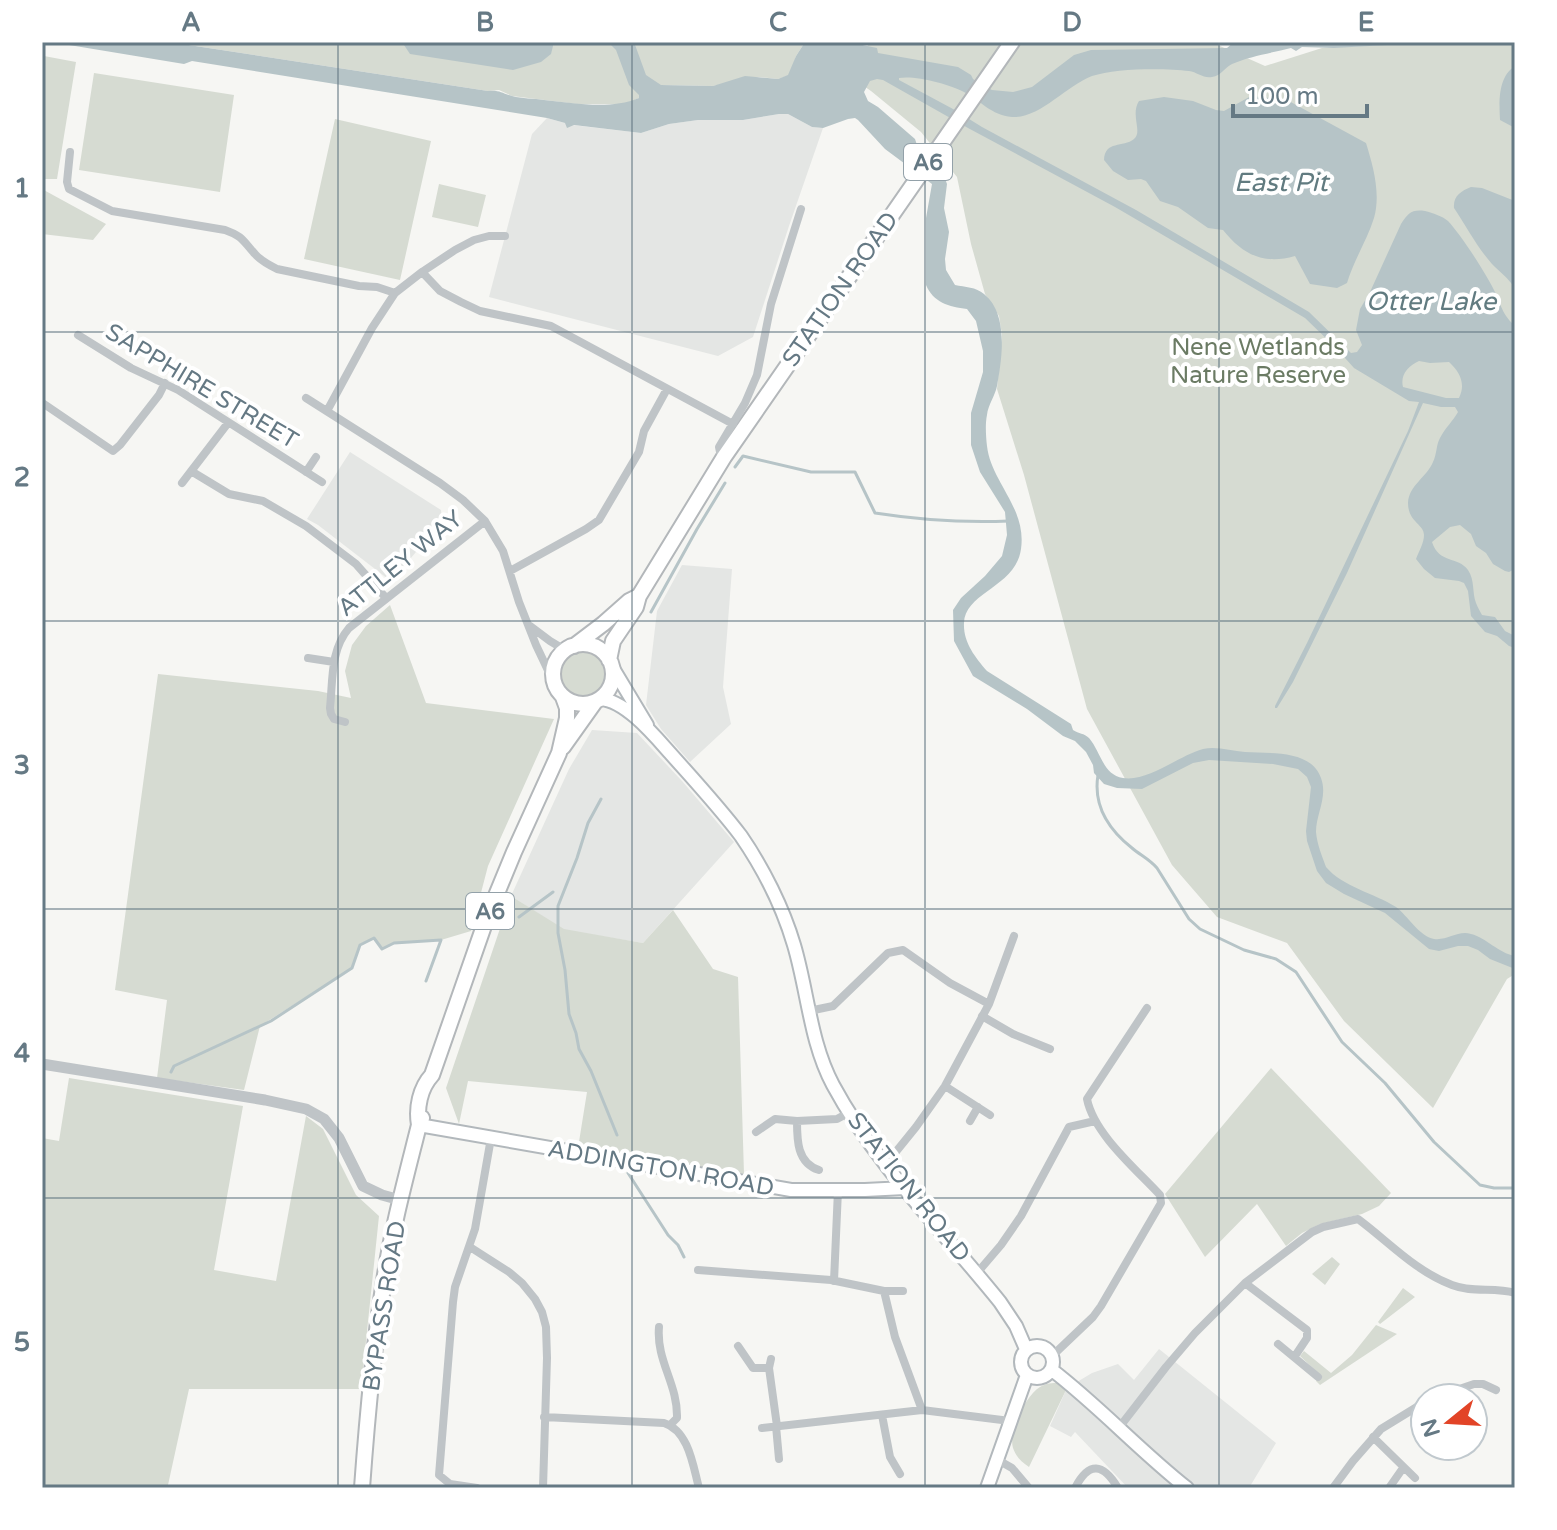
<svg xmlns="http://www.w3.org/2000/svg" width="1557" height="1530" font-family="'Varela Round',sans-serif">
	<rect width="100%" height="100%" fill="#f6f6f3"/>
	<path fill="#e4e6e4" d="M779 114H788L812 127 823 128 789 226 753 337 718 356 489 297 532 134 547 118 572 125 641 133 669 124 698 120H743Z
		M350 452 441 510 442 521 400 571 396 570 388 579 318 525 307 519Z
		M682 565 732 569 723 687 731 724 690 762 661 729 646 705 657 611Z
		M592 730 637 733 682 781 734 842 643 943 564 930 511 896 569 769Z
		M1159 1349 1276 1443 1249 1488H1128L1075 1432 1071 1437 1050 1426 1067 1388 1092 1373 1118 1364 1134 1380Z"/>
	<path fill="#d6dbd2" d="M169 42H805L796 56 791 72 788 76 784 77 778 79 759 77 713 86 661 85 639 98 626 104H577L512 96 499 90 488 91Z
		M869 42H1211L1265 66 1322 48 1440 42H1515V974L1507 979 1433 1108 1344 1021 1287 943 1217 917 1172 865 1087 709 1024 475 997 389 1002 335 999 316 985 294 971 244 957 177 921 132 871 91 855 80Z
		M42 54 44 56 76 62 57 179H42Z
		M94 73 234 95 220 192 79 170Z
		M335 119 431 141 400 280 304 259Z
		M439 184 486 195 478 227 432 217Z
		M42 189 106 224 93 240 42 234Z
		M390 605 426 703 554 719 488 866 471 931 441 940 395 943 382 949 373 938 360 944 352 968 260 1026 244 1090 157 1078 167 1000 115 990 158 674 318 691 351 698 345 671 352 645 366 626Z
		M559 674a23 23 0 1 1 46 0a23 23 0 1 1-46 0Z
		M511 896 564 929 643 943 673 910 713 969 738 977 744 1174 578 1148 587 1092 468 1081 459 1124 446 1088Z
		M1271 1068 1391 1193 1379 1206 1362 1214 1320 1224 1302 1233 1286 1246 1257 1204 1205 1257 1165 1194Z
		M69 1078 243 1106 214 1270 276 1281 306 1116 323 1129 356 1195 379 1216 361 1389H189L168 1485 183 1488H42V1138L59 1141Z
		M1332 1257 1340 1264 1325 1285 1312 1274Z
		M1403 1288 1415 1297 1380 1324 1378 1322Z
		M1376 1325 1397 1334 1320 1385 1316 1381 1318 1373 1300 1356 1304 1351 1331 1373 1352 1355Z
		M1059 1383 1067 1388 1029 1467C1022 1462 1016 1457 1013 1448 1008 1432 1026 1395 1040 1387 1046 1383 1052 1383 1059 1383Z"/>
	<path fill="#b6c4c7" fill-rule="evenodd" d="M51 42H169L488 91C500 90 501 93 512 96 522 99 534 98 544 100 574 103 610 110 639 98V95L629 85 616 50 608 42H634L646 75 661 85 713 86 745 76 778 79 788 75 796 56 805 42H848L877 48 878 53 958 67 971 75 973 79 980 84 992 90 1013 92 1032 87 1074 55 1091 50 1227 48 1234 42H1440L1334 48 1302 47 1296 51 1291 48C1272 53 1250 56 1232 64 1225 67 1221 76 1212 77 1204 79 1197 72 1189 71 1165 68 1115 68 1092 76 1066 86 1039 119 1012 117 991 115 981 101 964 92 950 84 914 75 899 78V80L953 109 982 127 1136 210 1309 312 1351 353 1357 352 1362 345 1356 330 1360 309 1370 292 1401 224C1408 213 1412 209 1425 211 1433 213 1442 216 1448 221 1462 236 1487 275 1496 294 1502 308 1503 315 1515 326V569L1509 572 1505 571 1493 564 1486 553 1476 546 1471 534 1460 525 1450 527 1432 542C1439 564 1458 556 1468 570 1475 580 1472 593 1476 603 1478 608 1480 611 1482 615L1495 617 1505 631 1515 636V648L1509 646 1497 636 1485 632 1471 616 1468 591 1464 583 1459 581 1435 578 1424 569 1416 559C1419 551 1424 543 1424 535 1424 524 1408 522 1408 503 1409 485 1427 477 1433 462 1437 454 1436 445 1440 438 1445 428 1453 421 1458 412L1455 407H1441L1423 403 1347 573 1293 682 1277 708H1275V706L1307 643 1408 431 1419 402 1409 401 1354 368 1336 348 1305 318 1115 207 968 128 883 80 877 79 870 81 864 92 868 101 878 107 915 139 921 157 944 176 947 184 944 208 949 232 945 259 946 270 955 285C965 287 976 287 984 294 1009 314 1002 359 997 386 995 396 988 405 987 415 985 424 986 437 987 446 991 482 1027 508 1021 549 1016 587 965 592 964 623 963 642 975 657 987 671L1071 724 1073 730C1079 734 1084 733 1089 738 1101 752 1103 775 1123 778 1148 782 1178 756 1203 749 1217 746 1231 751 1245 752 1269 754 1311 749 1321 778 1328 797 1316 814 1316 832 1317 844 1322 856 1326 867 1343 887 1374 893 1396 907 1408 916 1419 936 1434 939 1447 941 1458 930 1471 934 1487 938 1498 953 1515 956V969L1490 959 1478 950 1468 946H1458L1439 951 1429 949 1385 913 1344 894 1326 883 1317 871 1307 841 1306 831 1311 787 1307 777 1298 769 1273 764 1209 760 1193 763 1142 789 1117 788 1104 784 1094 773 1093 765 1086 752 1075 741 1063 736 1027 709 973 676 954 641 953 610 961 598 985 576 1002 556 1007 535 1005 512 980 472 971 445V413L983 372V351L976 321 967 309C949 307 933 302 926 285V218L932 184 885 149 858 120 855 118 848 119 823 128 812 127 788 114H779L743 120H698L669 124 641 133 574 125 567 128 565 123 547 118 192 61 184 64ZM1419 361 1430 363 1449 362C1460 372 1466 384 1459 398H1446L1403 387C1400 375 1408 366 1419 361Z
		M402 42H552L553 46 551 54 541 62 513 70 410 54Z
		M1515 66V128L1500 120C1499 101 1498 77 1515 66Z
		M1251 96 1287 100 1366 143C1373 166 1381 193 1374 218 1367 240 1354 260 1347 283L1337 288 1310 284 1295 256C1264 265 1243 255 1223 230L1208 228 1178 207 1160 201 1146 181 1141 179 1128 180 1113 171 1104 160C1105 140 1123 148 1134 139 1143 132 1130 115 1139 101L1164 97 1193 101 1216 110 1224 111Z
		M1471 187 1482 188 1515 201V288C1508 278 1500 272 1492 264 1477 247 1466 226 1454 208 1453 196 1461 191 1471 187Z"/>
	<g fill="none" stroke-linecap="round" stroke-linejoin="round">
		<path stroke="#b6c4c7" stroke-width="3" d="M735 467 743 456 811 472H855L875 513C920 520 963 523 1009 521
			M651 612 697 529 725 483
			M1098 775C1093 805 1108 829 1132 848 1140 855 1149 859 1157 868L1189 919 1200 929 1244 950 1276 959 1296 972 1342 1042 1385 1083 1434 1142 1480 1185 1494 1188H1515
			M601 799 588 823 577 858 558 906V933L565 970 569 1014 576 1033 579 1049 591 1071 617 1135
			M519 917 553 892
			M171 1072 174 1066 271 1021 352 968 360 945 374 938 382 949 394 943 441 940 426 981
			M628 1173 668 1235 678 1245 684 1257"/>
		<g stroke="#b2b8bc" stroke-width="16">
			<path id="secondary" d="M611 665 647 725
				M600 699C625 700 654 735 670 753 694 780 719 807 741 836 763 868 783 908 794 945 808 992 810 1042 833 1085 876 1165 943 1231 1000 1302L1016 1326 1026 1349
				M419 1125 791 1190H865L905 1188
				M1021 1362a16 16 0 1 1 32 0a16 16 0 1 1-32 0Z
				M1052 1370C1099 1406 1140 1451 1187 1488
				M987 1488 1027 1375"/>
		</g>
		<g stroke="#b3b7ba" stroke-width="18">
			<path id="trunk" d="M553 674a30 30 0 1 1 60 0a30 30 0 1 1-60 0Z
				M574 646 603 624 629 601 639 596
				M609 660 613 641 636 607 639 596 724 457 1012 42
				M563 747 595 702
				M419 1125C416 1108 420 1088 432 1075L486 920 514 852 559 753 567 718V708L563 697
				M362 1488C367 1419 373 1349 384 1281 392 1228 406 1177 419 1125L422 1118"/>
		</g>
		<path stroke="#bfc4c7" stroke-width="8" d="M70 152 67 182 69 189 112 211 225 230C244 237 242 240 255 254 261 261 269 265 277 269L359 286 377 287 395 293
			M422 272 440 291 461 302 480 311 551 326 733 424
			M78 335 131 368 178 390 322 482
			M306 398 440 483 463 500 485 521 503 551 519 602 536 645 554 683
			M44 404 113 451 120 445 159 395 165 383
			M327 411 372 328 395 293 422 272 455 250 474 240 489 236H505
			M724 457 720 452 719 447 745 403 757 375 771 304 801 209
			M191 471 229 494 263 501 306 526 356 564 386 598
			M306 472 316 457
			M182 483 228 423
			M510 571 586 529 599 520 639 452 644 431 667 389
			M530 626 550 641 565 650
			M308 658 334 662
			M345 722 334 719 331 714 330 708C333 680 330 650 349 628L485 521
			M809 1011 833 1006 888 953 903 950 950 983 989 1004
			M982 1016 1013 1034 1050 1049
			M945 1086 990 1115
			M797 1121C797 1140 797 1163 819 1170
			M970 1121 978 1107
			M756 1132 775 1119 797 1121 837 1119 850 1112
			M886 1164 916 1127 945 1086 989 1004 1014 936
			M470 1247 509 1272 522 1283 535 1299 542 1312 546 1327 547 1358 543 1488
			M698 1270 831 1280 884 1291H903
			M977 1273 1001 1245 1021 1216 1069 1127 1095 1121
			M834 1281 838 1190
			M1245 1283 1307 1330V1338L1295 1356
			M884 1291 895 1337 922 1410
			M659 1327C656 1361 678 1384 677 1418L670 1425
			M1278 1344 1318 1377
			M738 1346 753 1368H769
			M1052 1356 1093 1317 1101 1306 1161 1203 1160 1195C1136 1169 1094 1134 1087 1099L1147 1008
			M771 1359 769 1368 777 1426
			M1433 1398 1474 1384H1483L1496 1390
			M882 1415 890 1457 900 1474
			M544 1417 664 1423C689 1431 693 1466 699 1488
			M776 1426 779 1459
			M762 1428 922 1410 1010 1421
			M1118 1429 1166 1367 1195 1333 1245 1283 1312 1232 1323 1227 1358 1219C1389 1242 1415 1271 1452 1285 1472 1293 1494 1287 1515 1293
			M1373 1437 1415 1478
			M998 1460 1012 1468 1029 1488
			M477 1488 450 1484 439 1475 453 1302 455 1287 475 1229 491 1138
			M1075 1488C1089 1461 1103 1463 1118 1488
			M1333 1488 1353 1461 1381 1429 1425 1402
			M1389 1488 1403 1468"/>
		<path stroke="#bfc4c7" stroke-width="11" d="M42 1064 265 1100 306 1109 324 1119 339 1138 363 1186 382 1195 400 1200"/>
		<use href="#secondary" stroke="#fff" stroke-width="12"/>
		<use href="#trunk" stroke="#fff" stroke-width="14"/>
	</g>
	<path fill="none" stroke="#657984" stroke-width="2" stroke-opacity="0.55" d="M338 42V1488M632 42V1488M925 42V1488M1219 42V1488M42 332H1515M42 621H1515M42 909H1515M42 1198H1515"/>
	<g text-anchor="middle" stroke-width="8" stroke-linejoin="round" paint-order="stroke">
		<g fill="#fff" stroke="#93a1a9" stroke-width="2">
			<rect x="904" y="144" width="48" height="36" rx="6"/>
			<rect x="466" y="893" width="48" height="36" rx="6"/>
		</g>
		<g font-size="22" font-weight="bold" fill="#657984">
			<text x="928" y="170">A6</text>
			<text x="490" y="919">A6</text>
		</g>
		<g font-size="24" fill="#657984" stroke="#fff">
			<text transform="translate(840 289) rotate(-55)" y="8">STATION ROAD</text>
			<text transform="translate(202 386) rotate(31)" y="8">SAPPHIRE STREET</text>
			<text transform="translate(400 563) rotate(-39)" y="8">ATTLEY WAY</text>
			<text transform="translate(661 1168) rotate(10)" y="8">ADDINGTON ROAD</text>
			<text transform="translate(909 1187) rotate(52)" y="8">STATION ROAD</text>
			<text transform="translate(384 1306) rotate(-81)" y="8">BYPASS ROAD</text>
		</g>
		<g font-size="24" fill="#6b7b64" stroke="#fff">
			<text x="1258" y="355">Nene Wetlands<tspan x="1258" dy="28">Nature Reserve</tspan></text>
		</g>
		<g font-size="26" font-style="italic" fill="#617b80" stroke="#fff">
			<text x="1281" y="191">East Pit</text>
			<text x="1431" y="310">Otter Lake</text>
		</g>
	</g>
	<rect width="1557" height="1530" fill="none" stroke="#ffffff" stroke-width="88"/>
	<g transform="translate(1449 1422) rotate(252)"><circle r="38" fill="#ffffff" stroke="#c1c9ce" stroke-width="2"/>
	<path d="M0-6L14 30L0 20L-14 30Z" fill="#e24427"/>
	<text y="-12" font-size="22" font-weight="bold" text-anchor="middle" fill="#657984">N</text>
	</g>
	<path d="M1233 104v12h134v-12" fill="none" stroke="#657984" stroke-width="4"/>
	<text x="1245" y="104" font-size="24" fill="#657984" stroke="#ffffff" stroke-width="6" paint-order="stroke">100 m</text>
	<rect x="44" y="44" width="1469" height="1442" fill="none" stroke="#657984" stroke-width="3"/>
	<g font-size="26" text-anchor="middle" font-weight="bold" fill="#657984">
		<text x="191" y="31">A</text>
		<text x="485" y="31">B</text>
		<text x="778" y="31">C</text>
		<text x="1072" y="31">D</text>
		<text x="1366" y="31">E</text>
		<text x="22" y="197">1</text>
		<text x="22" y="486">2</text>
		<text x="22" y="774">3</text>
		<text x="22" y="1062">4</text>
		<text x="22" y="1351">5</text>
	</g>
</svg>
